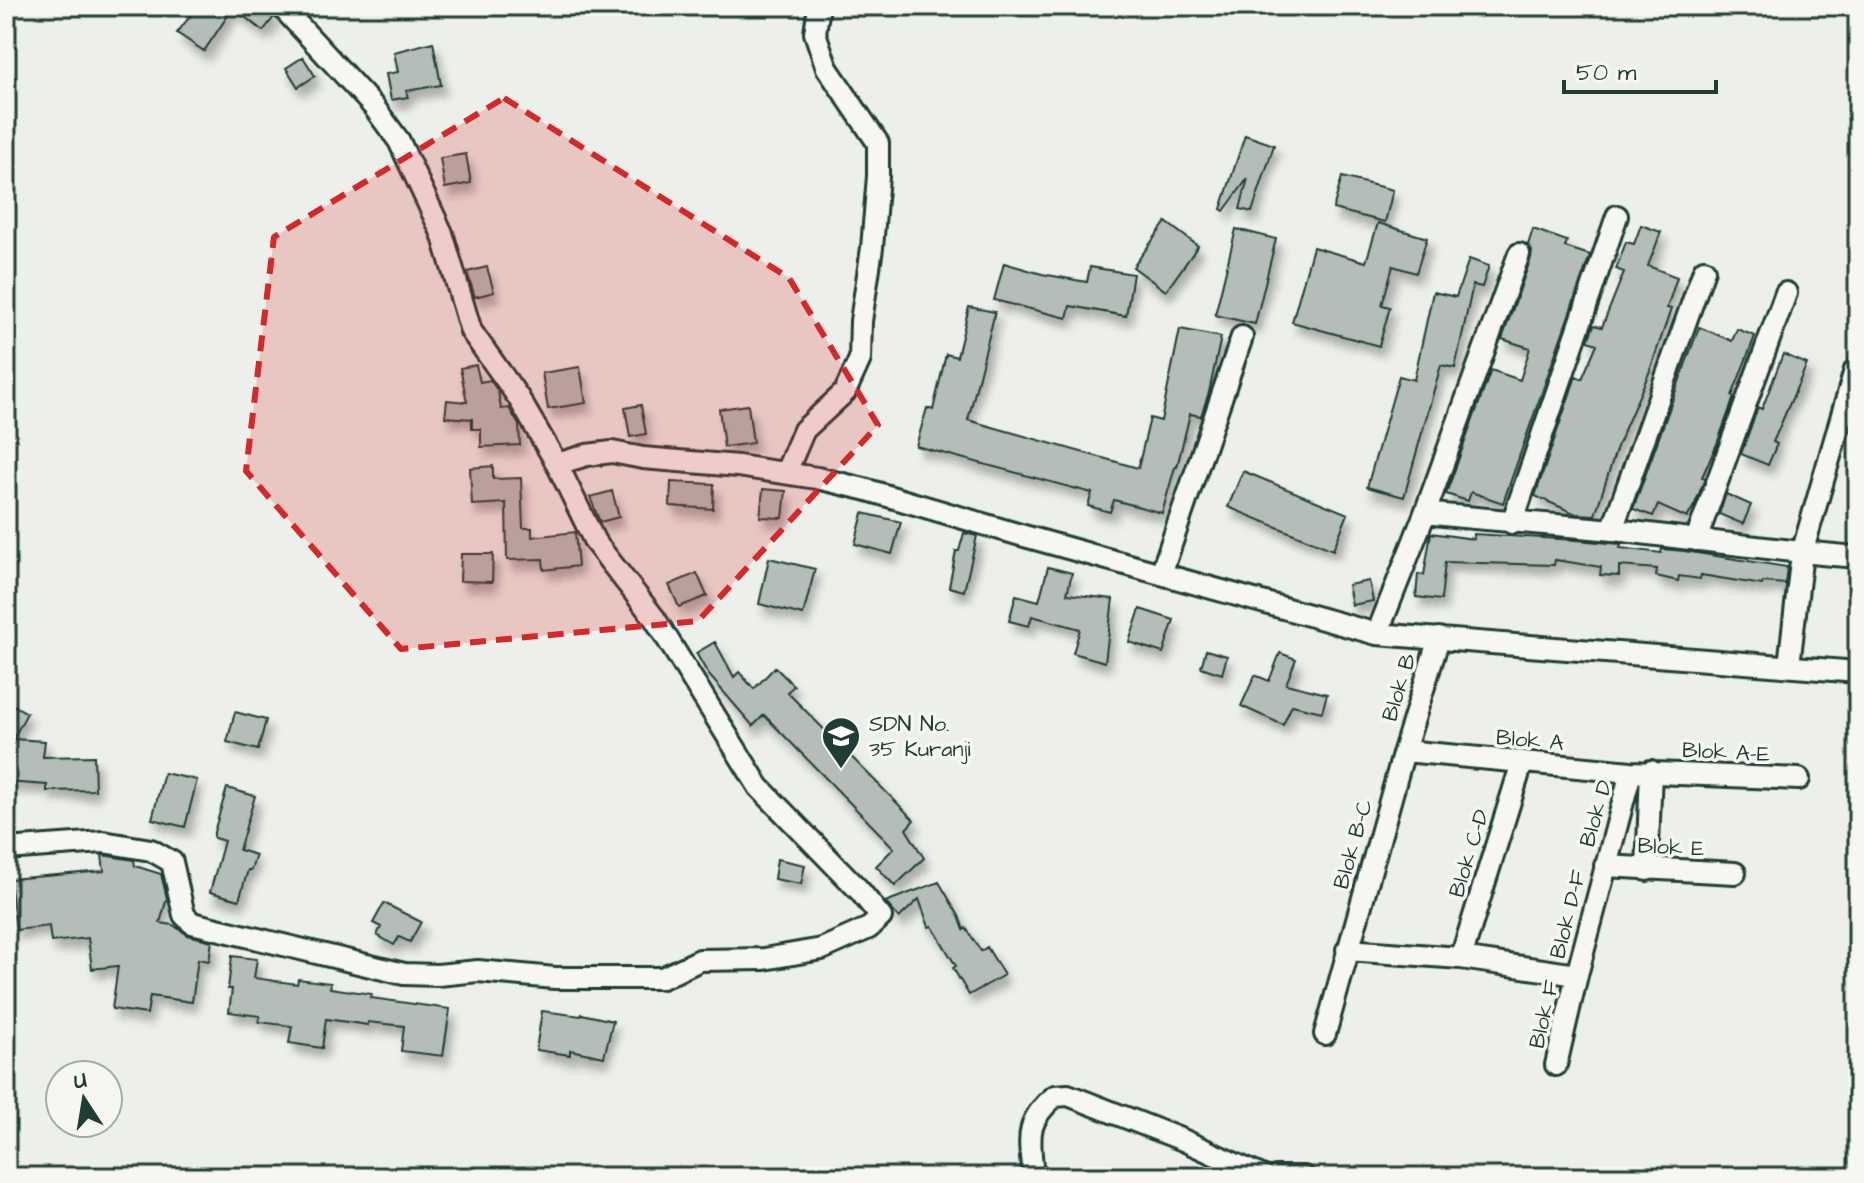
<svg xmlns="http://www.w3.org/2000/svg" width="1864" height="1183" font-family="'Architects Daughter',sans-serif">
	<defs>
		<filter id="shadow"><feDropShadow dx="5" dy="9" stdDeviation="4" flood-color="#0004"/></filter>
	</defs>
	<rect width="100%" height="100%" fill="#edefea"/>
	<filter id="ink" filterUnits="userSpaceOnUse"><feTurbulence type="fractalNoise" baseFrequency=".0125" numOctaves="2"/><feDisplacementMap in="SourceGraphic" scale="16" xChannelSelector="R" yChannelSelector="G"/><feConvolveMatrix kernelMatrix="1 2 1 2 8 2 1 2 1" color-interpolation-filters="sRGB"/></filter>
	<g filter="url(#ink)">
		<path fill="#b4bdb8" stroke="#1f3d34" stroke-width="2" filter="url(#shadow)" d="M198 6H268L274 17 263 31 233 8 204 51 177 33Z
			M433 42 441 85 406 91 408 97 391 100 386 74 398 72 394 52Z
			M303 57 315 76 298 87 286 68Z
			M1245 135 1274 145 1252 212 1240 209 1248 178 1224 211 1221 209Z
			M466 154 471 183 445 188 440 158Z
			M1342 177 1393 190 1385 222 1333 209Z
			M1166 222 1198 246 1166 291 1133 267Z
			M1378 223 1427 238 1416 273 1393 266 1382 305 1390 307 1379 346 1292 322 1313 247 1366 262Z
			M1641 225 1661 232 1648 266 1677 277 1667 308 1671 309 1649 373 1618 444 1595 515 1576 514 1535 496 1576 376 1582 379 1597 344 1588 341 1594 325 1602 327 1624 272 1616 269 1626 242 1634 244Z
			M1236 229 1276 239 1255 324 1215 315Z
			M1533 229 1567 241 1565 247 1590 255 1503 503 1471 492 1468 501 1446 494 1491 370 1520 380 1530 348 1502 339 1531 258 1532 251 1528 245Z
			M1469 259 1489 266 1482 287 1473 285 1455 368 1441 365 1404 497 1367 487 1399 376 1414 380 1433 292 1456 297Z
			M1004 263 1042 274 1087 282 1090 267 1133 274 1126 316 1070 306 1067 318 994 300Z
			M487 267 494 292 475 297 467 272Z
			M969 307 995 312 968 420 1138 468 1150 418 1161 421 1180 329 1221 337 1209 392 1201 416 1190 414 1177 467H1175L1162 513 1114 500 1110 512 1088 506 1092 493 916 446 927 408 933 410 946 354 957 357Z
			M1699 327 1732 341 1737 329 1755 336 1732 396 1734 397 1717 444 1702 477 1705 478 1695 504 1687 518 1658 505 1653 516 1633 509Z
			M1783 354 1807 364 1773 442 1777 444 1768 465 1741 454 1758 407 1762 409Z
			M476 365 480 382 490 380 498 391 501 409 509 408 519 425 520 445 481 447V429H472V419L445 417 447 400 467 402 460 368Z
			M580 367 586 403 548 409 542 373Z
			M641 405 646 434 630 437 625 408Z
			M748 405 753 443 724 447 719 409Z
			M493 466V479L521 478 523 528H532V537L575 532 578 566 544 570 543 559 507 560 506 503 472 505 470 468Z
			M1243 471 1348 514 1333 550 1228 507Z
			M671 482 714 484 713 509 670 506Z
			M763 489 786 491 783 518 760 517Z
			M612 491 619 517 600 522 590 497Z
			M1726 494 1751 505 1743 524 1719 514Z
			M863 513 901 522 892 554 855 544Z
			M964 533 977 536 964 591 949 587 956 551H959Z
			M1431 533 1474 539V534L1576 540 1621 544 1620 548 1661 553 1662 549 1684 551 1787 567 1785 584 1763 582 1762 585 1701 575 1700 579 1679 576 1678 581 1656 576 1657 569 1619 566V576L1600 575 1601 567 1555 560 1554 565 1445 562 1441 600 1416 597 1418 574 1424 575Z
			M461 554H493L492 582 460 581Z
			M769 558 815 569 803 615 759 604Z
			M1048 567 1072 573 1067 594 1113 599 1105 662 1073 653 1080 629 1032 616 1029 626 1009 621 1016 595 1039 601Z
			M697 573 707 596 679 607 669 585Z
			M1369 581 1373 601 1352 605 1348 585Z
			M1140 609 1174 620 1163 653 1129 642Z
			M715 642 734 677 739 672 754 689 775 667 794 686 787 692 914 820 906 829 924 858 895 886 876 866 894 848 764 715 753 726 708 674 696 653Z
			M1206 650 1227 656 1222 674 1201 667Z
			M1280 653 1296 659 1286 684 1327 694 1322 712 1292 705 1283 725 1241 706 1255 675 1269 681Z
			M6 701 27 713 13 739 45 741 43 757 94 756 95 790 47 791V785L6 782Z
			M235 712 266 720 258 750 227 742Z
			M164 773 197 780 185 827 152 819Z
			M227 788 255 796 239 850 256 855 251 870H248L239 900 210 892 224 841 214 838V832Z
			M102 855 134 860 135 866 161 874 167 898 160 923 173 925 188 935 212 941 209 961 198 959 192 1002 150 996 147 1014 112 1009 118 966 92 969 88 938 51 942 49 926 16 930 10 879 104 871Z
			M777 859 805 865 801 884 774 879Z
			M939 882 959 916 964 930 966 928 981 951 987 947 1004 975 969 995 953 968 956 966 932 926 929 927 919 899 899 918 885 902Z
			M384 903 421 922 410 942 399 937 394 945 377 935 381 927 373 923Z
			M232 956 257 959 254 978 297 984 298 979 331 983 330 988 372 994 371 998 450 1009 443 1056 401 1051 404 1026 368 1022V1025L326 1019 322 1048 289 1043 292 1026 259 1022 260 1016 229 1012 232 989H228Z
			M542 1011 581 1016 582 1014 613 1021 604 1057 570 1050V1055L536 1050Z"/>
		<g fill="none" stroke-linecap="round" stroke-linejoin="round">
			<g stroke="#1f3d34" stroke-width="26">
				<path id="street" d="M557 464 587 455 612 452 643 458 738 466 817 478 864 489 1017 534 1377 634 1425 513 1519 254
					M786 472 804 430 845 392 860 359 861 321 872 248 878 176V143L827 68 815 33 819 6
					M1425 513C1488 520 1551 524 1614 530 1696 539 1776 551 1858 557
					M1512 523 1617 216
					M1612 530 1704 270
					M1696 540 1786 293
					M1161 574 1242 337
					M1377 634 1858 672
					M1789 665 1802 553 1855 370
					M1404 751 1631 772 1799 779
					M6 849 103 842 151 850 172 862 184 915 192 923 404 974 438 975 478 971 555 978H662L700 960 764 959 822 949 869 928 881 917 859 890 759 787 655 619 595 542 557 464 518 397 471 331 442 233 399 141 374 107 281 6
					M1605 866 1735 873
					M1647 870 1651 771
					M1347 950 1461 958 1577 975
					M1461 958 1522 763
					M1325 1034 1404 751 1439 638
					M1556 1065 1577 975 1631 772
					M1033 1177C1030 1139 1023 1123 1055 1096L1068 1095 1183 1140 1264 1177
					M1276 1177H1304"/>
			</g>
			<use href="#street" stroke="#f6f6f2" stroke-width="20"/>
		</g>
	</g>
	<path fill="#d62828" fill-opacity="0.2" stroke="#d62828" stroke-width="6" stroke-dasharray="16 10" stroke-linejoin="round" d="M504 98 789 278 878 425 698 621 401 649 246 471 274 237Z"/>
	<defs>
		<g id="school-pin" transform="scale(2)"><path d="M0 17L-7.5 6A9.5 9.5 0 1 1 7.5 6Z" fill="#1f3d34" stroke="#f6f6f2"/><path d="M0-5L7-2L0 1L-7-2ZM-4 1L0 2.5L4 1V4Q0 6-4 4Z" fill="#fff"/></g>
	</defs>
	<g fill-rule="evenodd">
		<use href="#school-pin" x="841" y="736"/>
	</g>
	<g text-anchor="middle" stroke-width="7" stroke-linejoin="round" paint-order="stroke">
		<g font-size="22" fill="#1f3d34" stroke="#f6f6f2">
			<text transform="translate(1398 687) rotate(-73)" y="8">Blok B</text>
			<text transform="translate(1530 739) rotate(5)" y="8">Blok A</text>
			<text transform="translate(1726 751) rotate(3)" y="8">Blok A-E</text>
			<text transform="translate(1595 813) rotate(-74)" y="8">Blok D</text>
			<text transform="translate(1352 844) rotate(-74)" y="8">Blok B-C</text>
			<text transform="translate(1671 846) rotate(3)" y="8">Blok E</text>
			<text transform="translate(1468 853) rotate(-73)" y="8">Blok C-D</text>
			<text transform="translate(1567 914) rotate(-76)" y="8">Blok D-F</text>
			<text transform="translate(1543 1014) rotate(-77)" y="8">Blok F</text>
		</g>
		<g font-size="22" fill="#1f3d34" stroke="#f6f6f2" text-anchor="start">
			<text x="869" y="731">SDN No.<tspan x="869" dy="25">35 Kuranji</tspan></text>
		</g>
	</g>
	<rect width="1864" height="1183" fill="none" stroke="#f6f6f2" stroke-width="32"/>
	<rect x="16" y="16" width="1832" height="1151" fill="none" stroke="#1f3d34" stroke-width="3" filter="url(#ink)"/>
	<g transform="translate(84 1099) rotate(348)"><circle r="38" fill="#f6f6f2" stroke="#a0aca6" stroke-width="2"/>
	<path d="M0-6L14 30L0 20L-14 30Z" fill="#1f3d34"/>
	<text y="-12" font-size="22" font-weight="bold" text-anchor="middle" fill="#1f3d34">U</text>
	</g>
	<path d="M1564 80v12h152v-12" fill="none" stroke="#1f3d34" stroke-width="4"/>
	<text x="1576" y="80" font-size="24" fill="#1f3d34" stroke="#f6f6f2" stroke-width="6" paint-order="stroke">50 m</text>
</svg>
